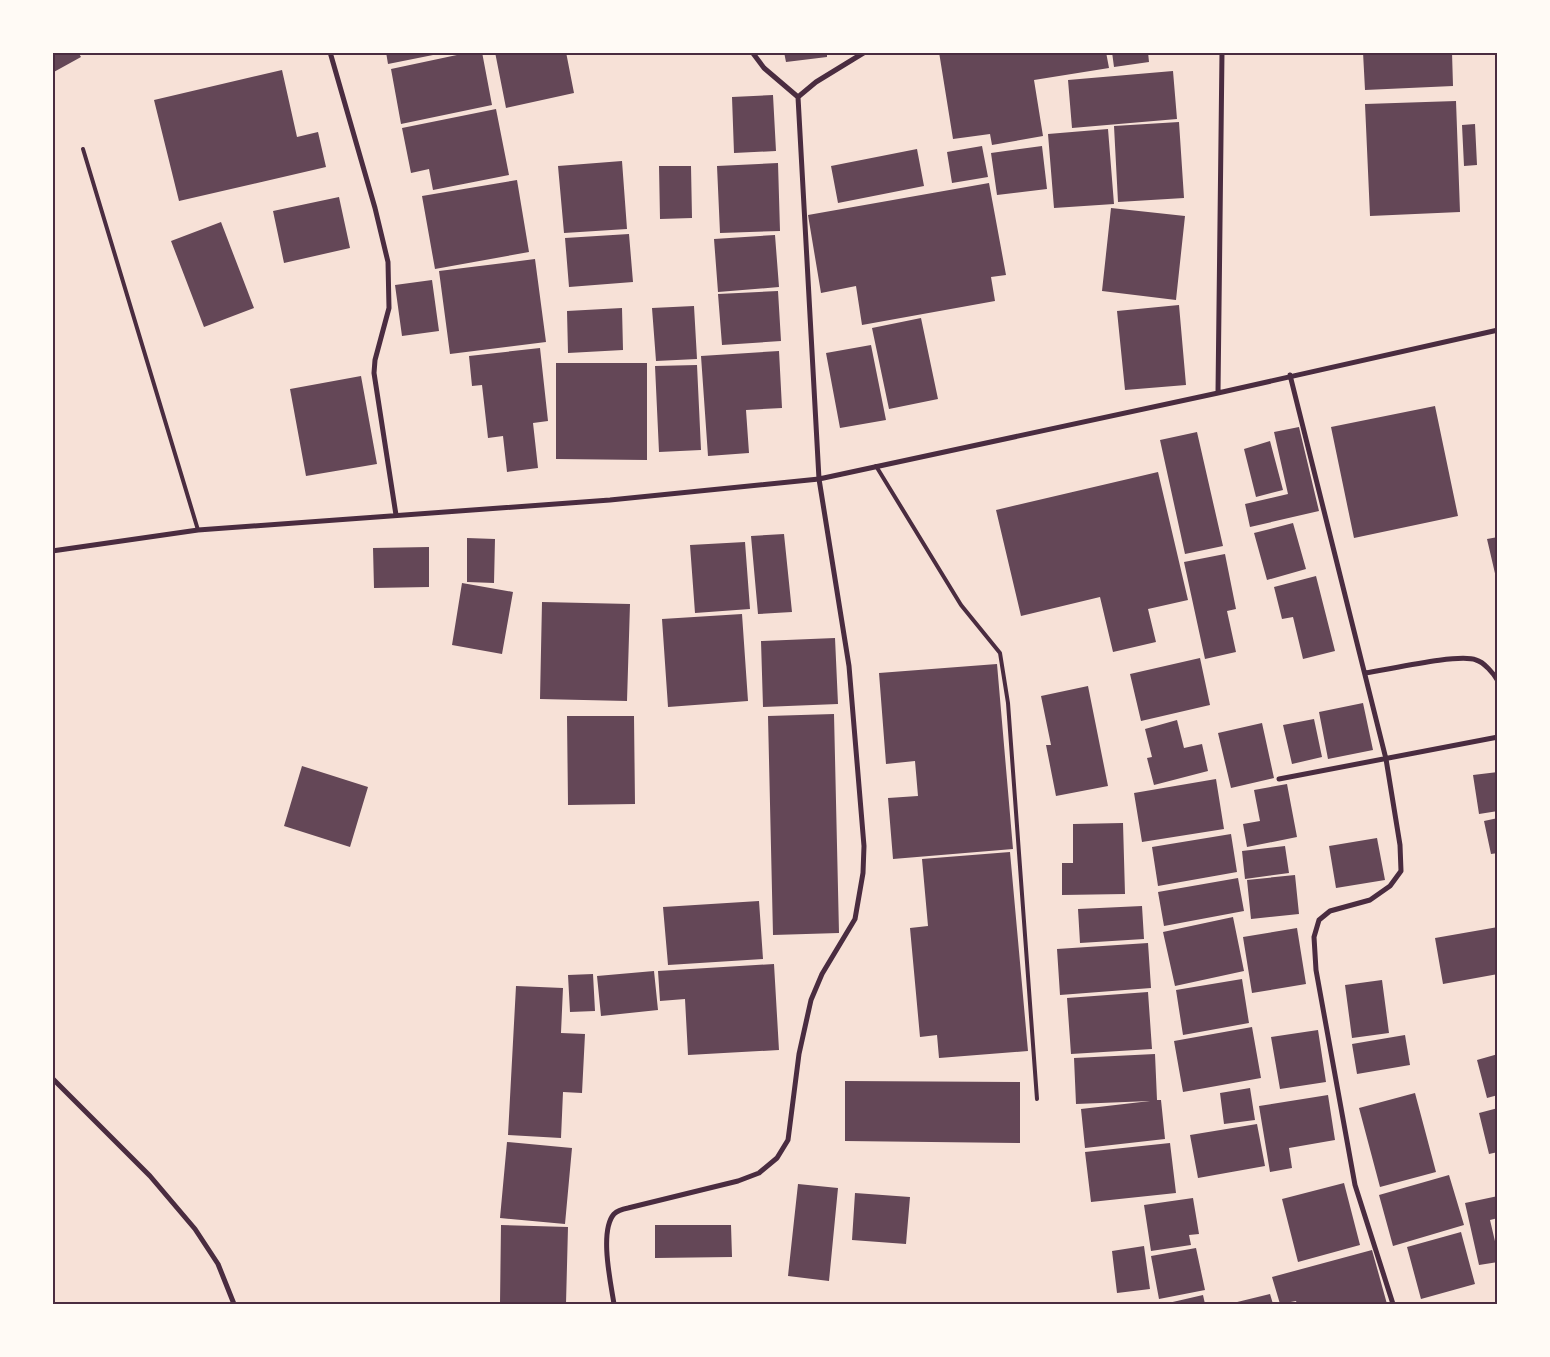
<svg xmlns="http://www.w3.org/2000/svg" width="1550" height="1357" font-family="'Asap Condensed',sans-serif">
	<rect width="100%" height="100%" fill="#f7e1d7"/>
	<path fill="#644757" d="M52 52H78L81 57 52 73Z
		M386 52H442L443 53 388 64Z
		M471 52H482L492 105 401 124 391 69Z
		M495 52H566L574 93 506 108Z
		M784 52H827V57L786 62Z
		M939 52H1106L1109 68 1034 80 1043 136 992 145 990 134 953 139Z
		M1112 52H1148L1149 62 1114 67Z
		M1363 52H1452L1453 86 1365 90Z
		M282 70 297 137 318 132 326 167 179 201 154 100Z
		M1173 71 1177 119 1072 128 1068 80Z
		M773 95 776 151 734 153 732 97Z
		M1456 101 1460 212 1370 216 1365 104Z
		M496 109 509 175 433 190 429 169 411 173 402 128Z
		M1179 122 1184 198 1118 202 1114 126Z
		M1475 124 1477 165 1464 166 1462 125Z
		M1108 129 1114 204 1054 208 1048 134Z
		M982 146 988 177 952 183 947 152Z
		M1042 146 1047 189 997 195 991 153Z
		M917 149 924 186 838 203 831 166Z
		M622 161 627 229 564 233 558 166Z
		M778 163 780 231 720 233 717 166Z
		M659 166H691L692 218 660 219Z
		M517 180 529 252 435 269 422 196Z
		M989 183 1006 275 991 277 995 301 862 325 856 286 821 293 808 215Z
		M339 197 350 248 284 263 273 211Z
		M1111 208 1185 216 1176 300 1102 291Z
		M221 222 254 308 204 327 171 241Z
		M629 234 633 282 569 287 565 238Z
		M775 235 779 287 718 292 714 239Z
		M535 259 546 342 450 354 439 271Z
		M432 280 439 331 402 336 395 285Z
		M778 291 781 341 722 345 718 294Z
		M1179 305 1186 385 1125 390 1117 311Z
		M694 306 697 359 656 361 652 308Z
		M622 308 623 350 568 353 567 311Z
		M921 318 938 399 889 409 872 328Z
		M871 345 886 420 840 428 826 353Z
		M540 348 548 421 533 423 538 468 507 472 503 436 488 438 482 385 472 386 469 356Z
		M779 351 782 408 746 410 749 453 708 456 701 356Z
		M556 363H647V460L556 459Z
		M697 365 701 450 659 452 655 366Z
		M361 376 377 464 306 476 290 389Z
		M1435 406 1458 516 1354 538 1331 427Z
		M1299 427 1319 511 1250 527 1245 504 1288 494 1274 432Z
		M1197 432 1223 546 1185 554 1160 440Z
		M1270 441 1283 490 1256 497 1244 449Z
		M1158 472 1188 600 1148 609 1156 642 1113 652 1100 597 1021 616 996 510Z
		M1293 523 1306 569 1267 580 1254 533Z
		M784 534 792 612 758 614 751 536Z
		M1498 537V582H1497L1487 539Z
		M467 538 495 539 494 583 467 582Z
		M745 542 750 609 695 613 690 545Z
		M429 547V587L374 588 373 548Z
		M1225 554 1236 609 1227 611 1236 652 1205 659 1184 562Z
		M1316 576 1335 651 1303 659 1293 617 1282 619 1274 587Z
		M462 583 513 592 502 654 452 645Z
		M542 602 630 604 627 701 540 699Z
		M742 614 748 701 668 707 662 619Z
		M835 638 838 704 763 707 761 641Z
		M1200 658 1210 705 1141 721 1130 674Z
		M997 664 1013 849 893 859 888 798 918 796 915 761 886 764 879 673Z
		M1088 686 1108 786 1056 796 1046 745H1051L1041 696Z
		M1363 703 1373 750 1328 759 1319 712Z
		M834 714 839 933 773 935 768 716Z
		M567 716H634L635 804 568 805Z
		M1314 719 1322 757 1292 764 1283 725Z
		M1177 720 1184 748 1202 744 1208 771 1154 785 1147 758 1152 757 1145 729Z
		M1262 723 1274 778 1231 788 1218 733Z
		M302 766 368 787 350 847 284 826Z
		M1498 772V811L1479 814 1473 775Z
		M1216 779 1224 829 1142 842 1134 793Z
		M1287 784 1297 837 1247 847 1243 824 1260 821 1254 790Z
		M1498 818V853L1491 854 1484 821Z
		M1123 823 1125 894 1062 895V863H1073V824Z
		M1231 834 1237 872 1158 886 1152 847Z
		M1377 838 1385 880 1336 888 1329 846Z
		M1285 846 1289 873 1245 879 1242 851Z
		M1010 852 1028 1051 939 1058 937 1035 920 1037 910 928 928 926 922 859Z
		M1295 875 1299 914 1251 919 1247 880Z
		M1238 878 1244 911 1164 926 1158 892Z
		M759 901 763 959 668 965 663 907Z
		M1142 906 1144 939 1080 943 1078 909Z
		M1233 917 1244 971 1175 986 1163 932Z
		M1498 927V974L1443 984 1435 938Z
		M1297 928 1306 984 1252 993 1243 937Z
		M1148 943 1151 988 1060 995 1057 949Z
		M774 964 779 1050 688 1055 685 999 660 1001 658 971Z
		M654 971 658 1010 601 1016 597 976Z
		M593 974 595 1011 570 1012 568 975Z
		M1242 979 1249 1023 1183 1035 1176 990Z
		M1382 980 1389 1033 1352 1038 1345 985Z
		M516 986 563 988 561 1033 585 1034 582 1093 563 1092 561 1138 508 1135Z
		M1148 992 1152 1049 1071 1054 1067 998Z
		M1252 1027 1261 1078 1183 1092 1174 1041Z
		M1318 1030 1326 1082 1280 1089 1271 1037Z
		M1405 1035 1410 1065 1357 1074 1352 1044Z
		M1155 1054 1157 1100H1161L1165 1139 1085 1148 1081 1109 1150 1101 1076 1104 1074 1058Z
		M1498 1054V1095L1487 1098 1477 1060Z
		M845 1081 1020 1082V1143L845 1141Z
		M1250 1088 1255 1120 1224 1124 1220 1093Z
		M1415 1093 1436 1172 1380 1187 1359 1108Z
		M1328 1095 1335 1140 1289 1148 1292 1168 1270 1172 1259 1106Z
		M1498 1108V1152L1489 1154 1479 1113Z
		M1257 1124 1265 1166 1198 1178 1190 1135Z
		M507 1142 572 1148 565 1224 500 1218Z
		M1170 1143 1176 1193 1091 1202 1085 1152Z
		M1449 1175 1464 1225 1393 1246 1379 1195Z
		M1344 1183 1360 1245 1298 1262 1282 1199Z
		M798 1184 838 1188 829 1281 788 1276Z
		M855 1193 910 1197 906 1244 852 1240Z
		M1498 1196V1218L1490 1220 1498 1254V1262L1479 1265 1465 1203Z
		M1193 1198 1199 1234 1189 1235 1191 1245 1151 1251 1144 1205Z
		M501 1225 568 1227 566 1304H500Z
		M655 1225H731L732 1257 655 1258Z
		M1461 1232 1475 1284 1421 1299 1407 1247Z
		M1144 1246 1150 1289 1117 1293 1112 1251Z
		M1196 1248 1205 1290 1159 1299 1151 1256Z
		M1372 1250 1387 1304H1297L1296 1301 1280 1304 1272 1277Z
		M1270 1294 1273 1304H1229Z
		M1203 1295 1205 1304H1164Z"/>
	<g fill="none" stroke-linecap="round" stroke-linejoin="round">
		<path stroke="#4a2c40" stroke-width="4" d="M83 149 198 530
			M876 466 961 605 1000 653 1008 703 1037 1099"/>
		<path stroke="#4a2c40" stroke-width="5" d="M330 52 375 208 388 262 389 308 375 360 374 373 396 515
			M752 52 764 68 798 97
			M1290 375 1386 759 1400 845 1401 871 1390 886 1370 900 1330 911 1319 920 1314 937 1316 970 1355 1185 1393 1304
			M1218 393 1222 52
			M52 551 198 530 610 500 819 479 1218 393 1498 330
			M1365 673C1387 670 1459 653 1476 660 1484 662 1494 674 1498 681
			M1279 779 1498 737
			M52 1078 150 1176 195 1229 218 1264 234 1304
			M614 1304C611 1284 599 1231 614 1214 618 1210 623 1209 628 1208L738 1181 759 1173 777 1158 788 1140 799 1054 811 1000 822 974 855 919 863 873 864 846 849 666 819 479 798 97 816 82 865 52"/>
	</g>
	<rect width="1550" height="1357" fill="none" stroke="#fffaf5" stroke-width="108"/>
	<rect x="54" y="54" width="1442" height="1249" fill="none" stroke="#4a2c40" stroke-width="2"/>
</svg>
